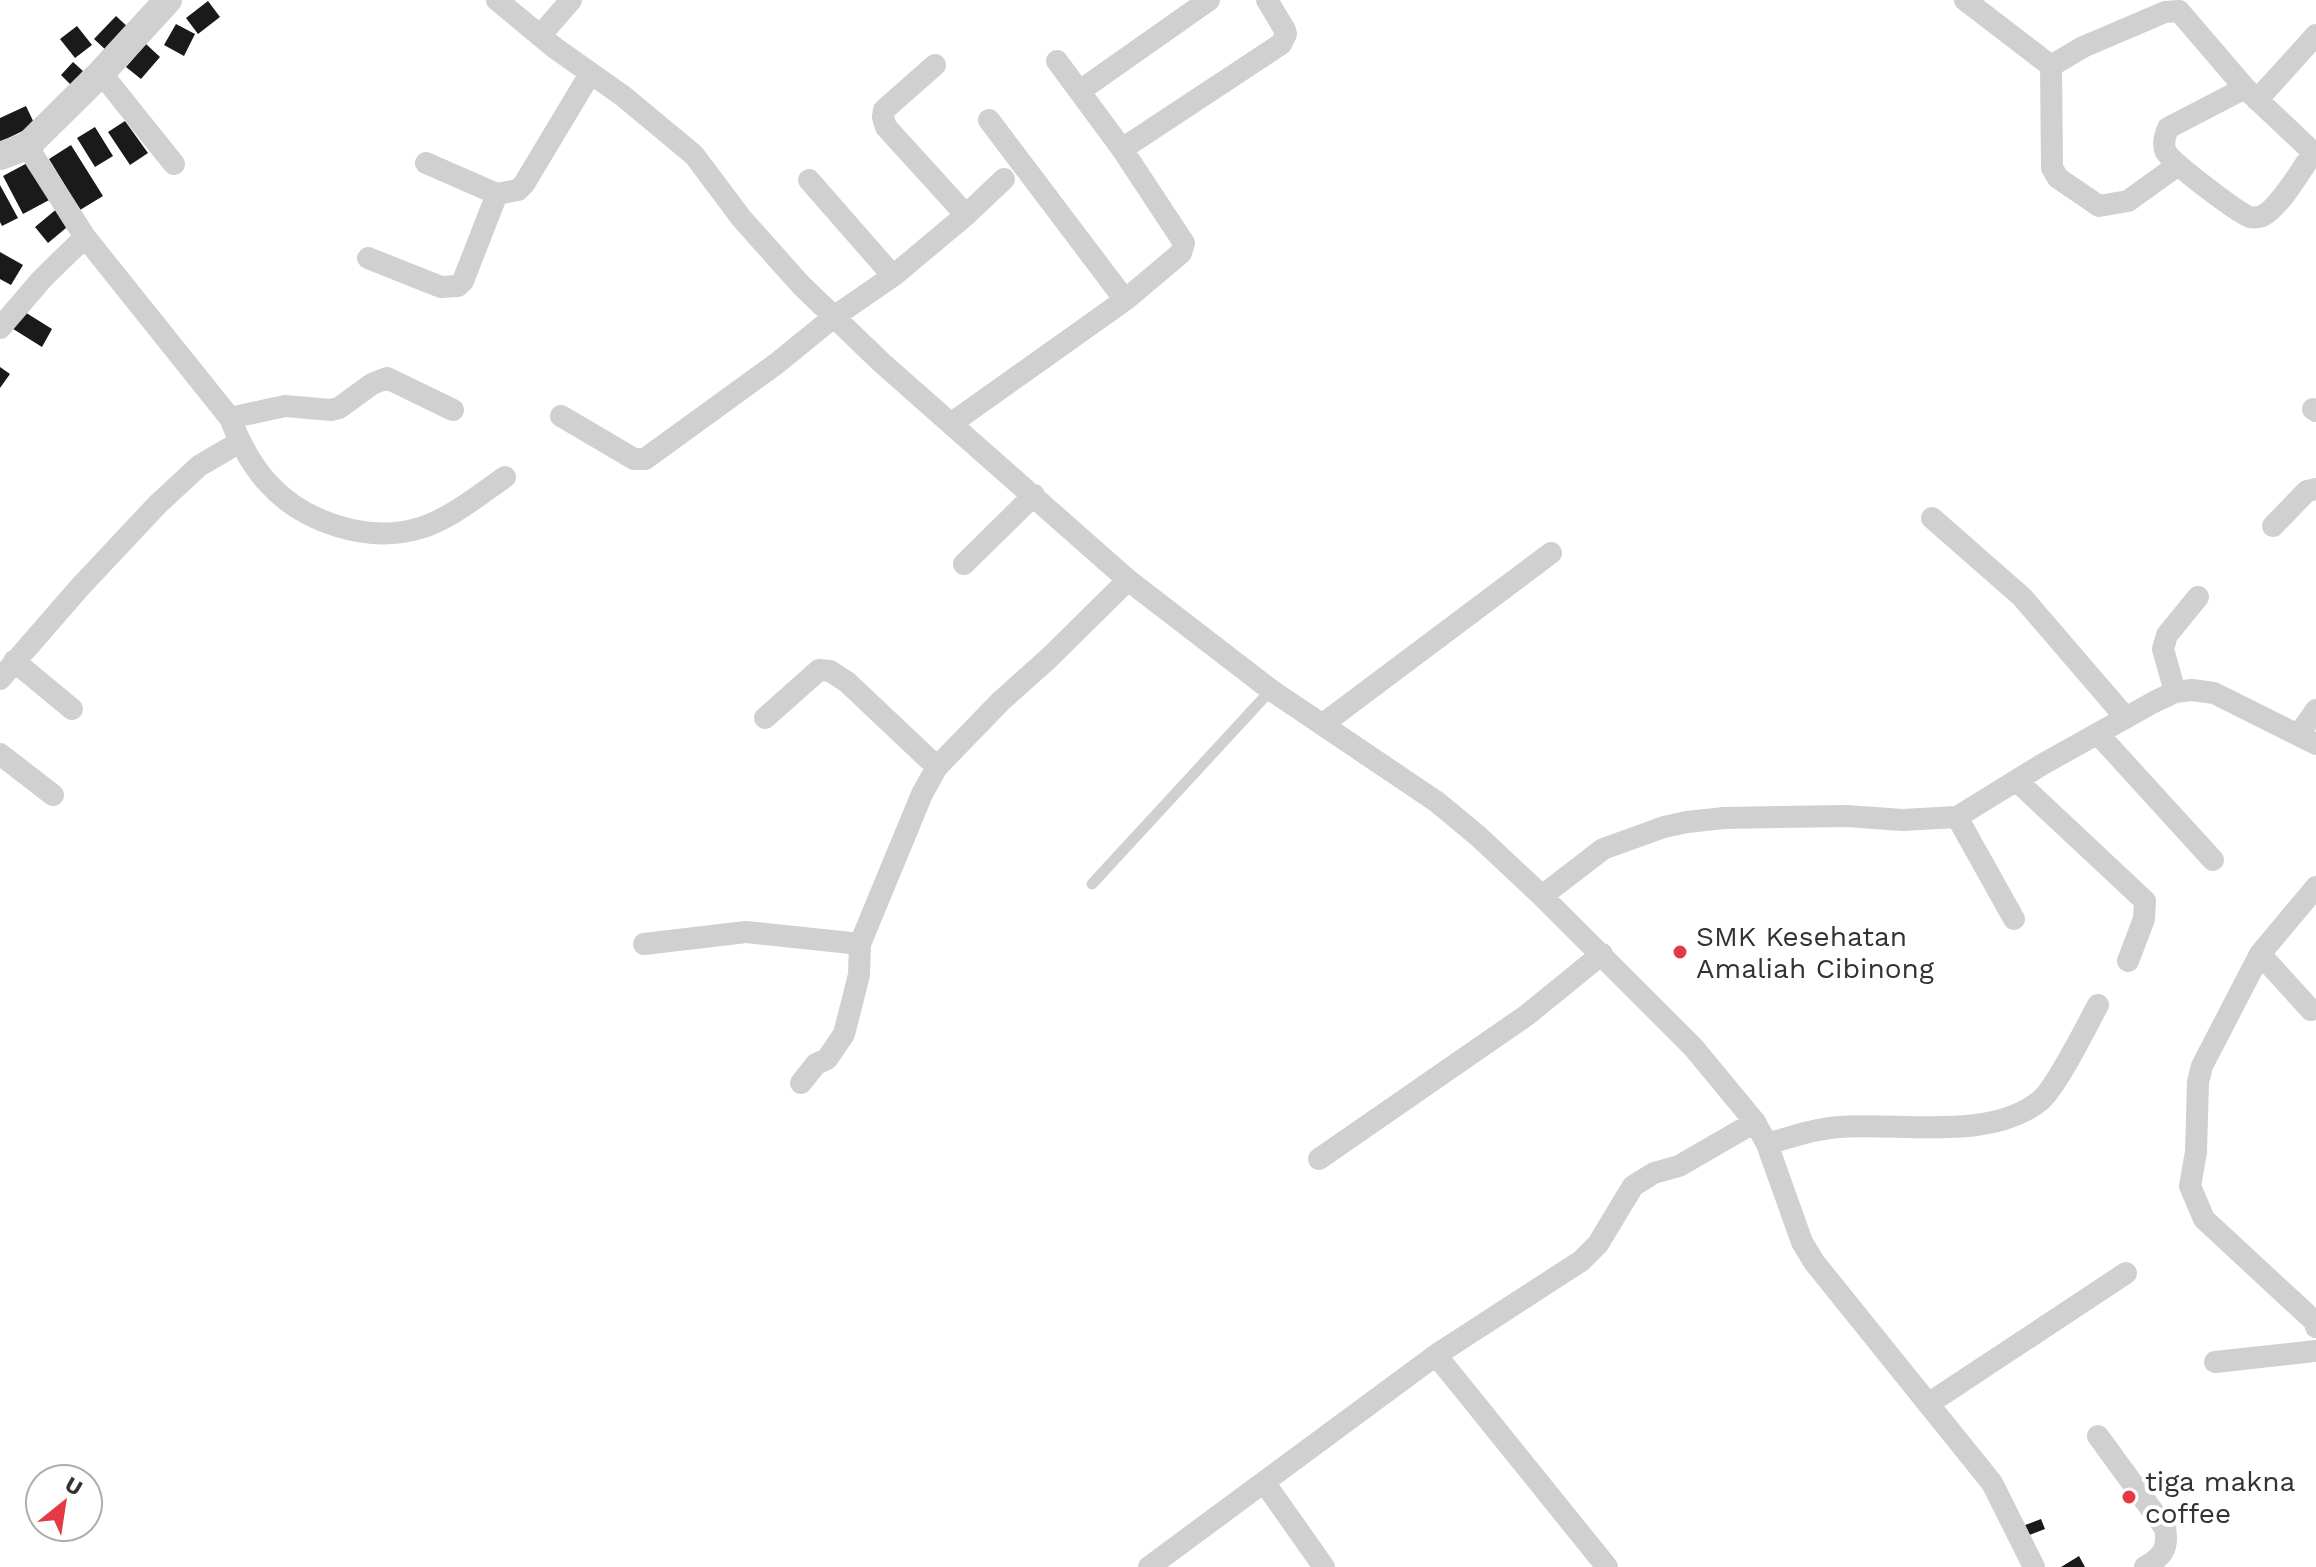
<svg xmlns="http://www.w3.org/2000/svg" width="2316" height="1567" font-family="'Work Sans',sans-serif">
	<rect width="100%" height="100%" fill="#fff"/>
	<path fill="#1a1a1a" d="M208 1 220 17 198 34 186 18Z
		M116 16 130 29 108 52 94 39Z
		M176 24 195 34 184 56 164 45Z
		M77 26 92 45 75 58 60 39Z
		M146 44 160 57 141 79 126 67Z
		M73 62 83 71 71 85 61 75Z
		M26 106 35 125 0 142V118Z
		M125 121 148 153 130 165 108 132Z
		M95 127 113 156 95 167 77 138Z
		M71 145 103 196 80 210 49 159Z
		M31 161 51 199 23 214 3 176Z
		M0 185 18 218 2 226 0 222Z
		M59 207 72 223 48 243 35 227Z
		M0 252 23 265 11 285 0 279Z
		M20 309 52 329 42 347 10 327Z
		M0 367 10 374 0 388Z
		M2041 1519 2045 1529 2024 1537 2020 1527Z
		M2079 1556 2085 1567H2061Z"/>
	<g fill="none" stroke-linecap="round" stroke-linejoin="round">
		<path stroke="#d0d0d0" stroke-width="11" d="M1092 884 1271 690"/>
		<path stroke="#d0d0d0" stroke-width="22" d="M497 0 555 48 623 96 694 155 742 219 801 285 882 363 1128 580 1271 690 1437 802 1478 836 1542 896 1693 1047 1755 1122 1767 1144 1802 1242 1814 1262 1992 1483 2034 1567
			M1965 0 2051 66
			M540 36 571 0
			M1057 61 1122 149
			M935 65 884 110 883 117 886 127 966 215
			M2051 66 2083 47 2165 12 2179 11 2245 88 2316 155
			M2051 66 2052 168 2058 178 2099 206 2128 201 2178 165
			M101 73 174 164
			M2245 88 2168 128C2165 136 2162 144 2166 152 2172 163 2238 213 2250 217 2254 218 2259 217 2262 216 2279 209 2302 168 2313 153
			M1081 90 1209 0
			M2257 100 2316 35
			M989 120 1125 300
			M27 146 85 237 230 418C239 441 250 463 267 482 302 522 368 544 420 528 450 519 479 495 505 477
			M426 163 497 194
			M809 180 893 276
			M368 258 441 287 458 286 463 281 497 194 518 190 524 184 590 74
			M0 328 42 279 85 237
			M2313 409 2316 411
			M561 416 634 459H645L776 364 835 316 893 276 966 215 1004 179
			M230 418 285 406 331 410 339 408 372 384 387 378 453 410
			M952 423 1125 300 1181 253 1184 243 1122 149 1281 44 1286 34 1285 30 1267 0
			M1932 518 2022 597 2126 718
			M2273 526 2307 491 2316 489
			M964 564 1034 495
			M14 661 72 709
			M0 679 80 587 158 504 199 466 233 446 241 445
			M2175 692 2163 649 2167 635 2198 597
			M765 718 819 670 830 671 847 682 937 767
			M1323 724 1551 553
			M2098 734 2213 860
			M2299 734 2316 710
			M0 754 53 795
			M2017 781 2145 901 2144 919 2128 961
			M1957 817 2014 919
			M2316 887 2260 954 2202 1066 2198 1082 2196 1152 2190 1186 2204 1219 2314 1321 2316 1327
			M1542 896 1603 849 1664 827 1687 822 1724 818 1847 816 1902 820 1957 817 2043 764 2154 702 2175 692 2192 690 2214 693 2316 744
			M644 944 746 932 860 944
			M2260 954 2311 1010
			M801 1083 816 1064 827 1059 844 1034 859 975 860 944 922 794 937 767 1001 701 1049 658 1128 580
			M1767 1144C1791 1137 1814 1129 1839 1127 1900 1122 1991 1142 2041 1100 2057 1086 2086 1027 2098 1005
			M1319 1159 1527 1015 1602 954
			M1436 1355 1607 1567
			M2215 1362 2316 1351
			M1928 1404 2126 1273
			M2098 1436 2165 1528C2169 1549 2162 1557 2145 1567
			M1264 1482 1324 1567
			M1149 1567 1436 1355 1581 1261 1598 1244 1633 1186 1654 1173 1679 1166 1755 1122"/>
		<path stroke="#d0d0d0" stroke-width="28" d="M0 156 27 146 101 73 168 0"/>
	</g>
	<g fill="#e63946" stroke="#fff" stroke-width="3">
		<circle cx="1680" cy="952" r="8"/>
		<circle cx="2129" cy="1497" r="8"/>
	</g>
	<g text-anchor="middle" stroke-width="8" stroke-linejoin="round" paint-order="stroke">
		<g font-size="28" fill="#333" stroke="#fff" text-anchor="start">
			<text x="1696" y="946">SMK Kesehatan<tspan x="1696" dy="32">Amaliah Cibinong</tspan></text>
			<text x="2145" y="1491">tiga makna<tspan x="2145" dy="32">coffee</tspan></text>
		</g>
	</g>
	<g transform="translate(64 1503) rotate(30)"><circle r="38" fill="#ffffff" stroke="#adadad" stroke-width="2"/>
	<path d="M0-6L14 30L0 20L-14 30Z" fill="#e63946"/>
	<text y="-12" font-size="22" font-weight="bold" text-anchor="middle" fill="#333333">U</text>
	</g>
</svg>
